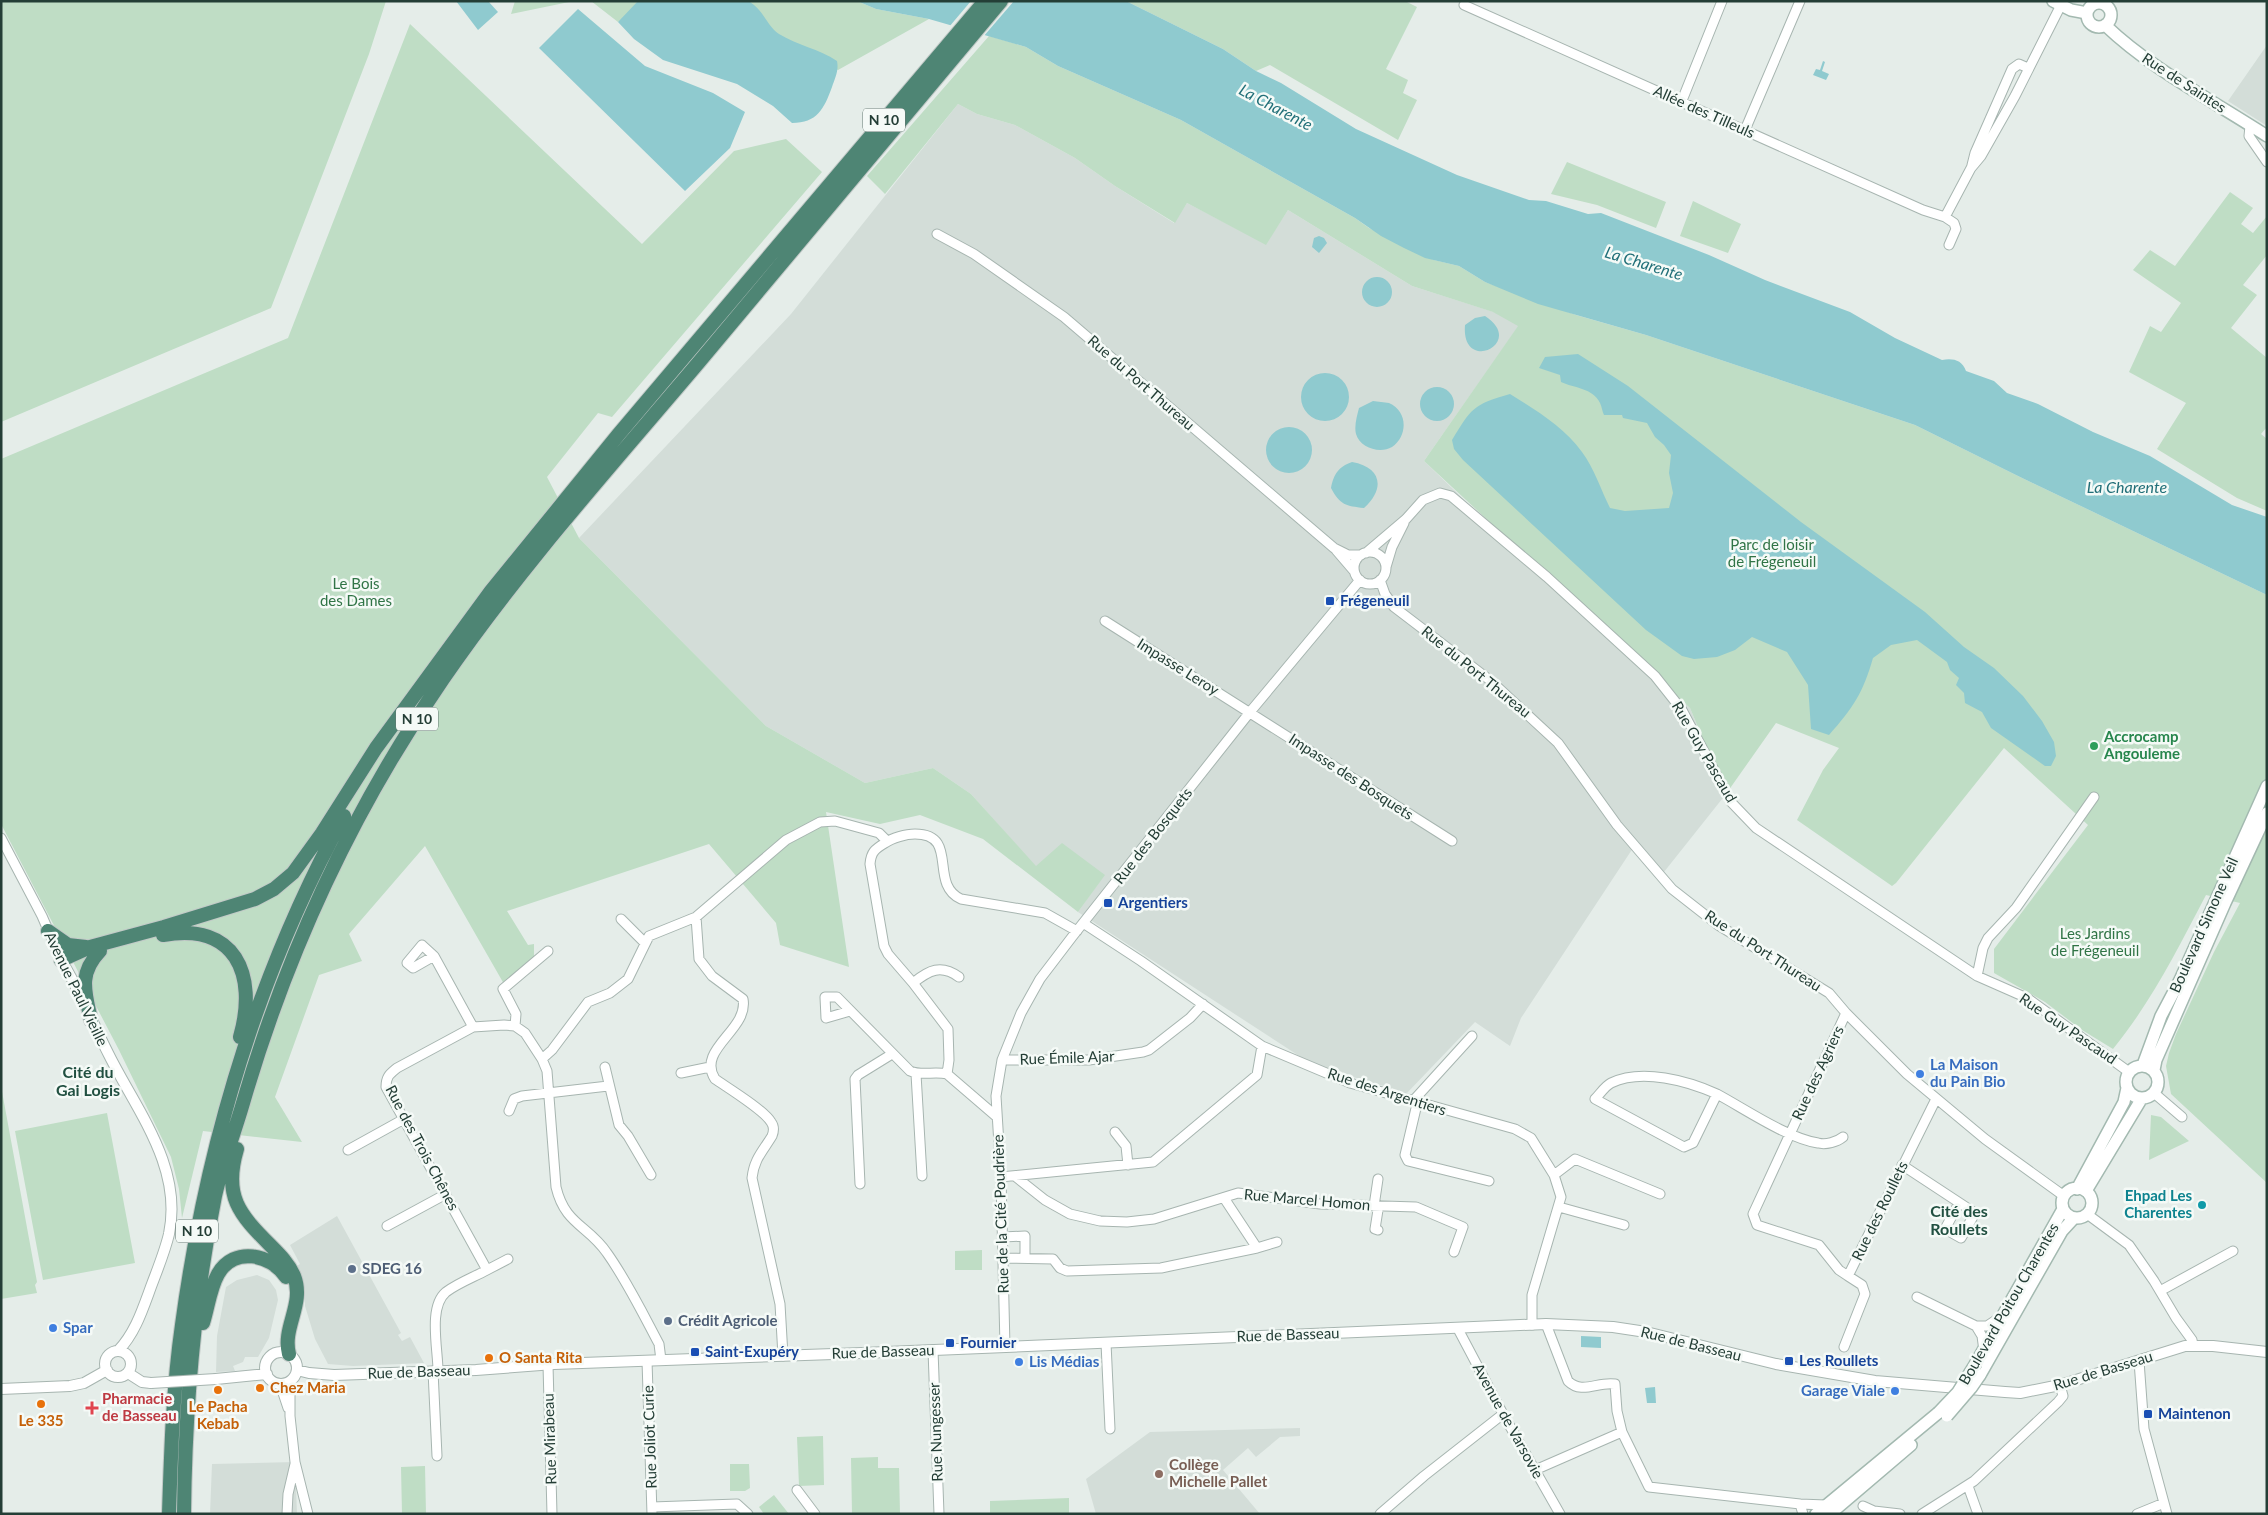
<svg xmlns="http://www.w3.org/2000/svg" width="2268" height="1515" font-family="Lato,sans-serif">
	<rect width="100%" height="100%" fill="#e5ede9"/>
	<path fill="#d3ddd8" d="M2267 45V126L2228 101Z
		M958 104 977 114 1015 125 1075 158 1115 186 1174 223 1187 203 1266 244 1288 210 1412 286 1522 321 1424 461 1478 513 1550 571 1690 708 1726 794 1660 877 1633 848 1521 1018 1510 1046 1475 1022 1407 1093 1313 1065 1078 912 1104 875 1036 867 971 794 933 768 865 783 766 726 579 538 791 314Z
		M337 1216 401 1333 398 1335 402 1341 410 1337 424 1363 353 1366 328 1364 315 1339 305 1306V1291L297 1266 300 1264 290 1245Z
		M257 1275 269 1280 276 1290 278 1300 269 1338 258 1357H245L243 1362 233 1366 235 1371 216 1372 217 1336 226 1287 237 1280Z
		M1300 1428V1436L1280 1437 1256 1457 1248 1448 1223 1470 1260 1514H1096L1086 1479 1150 1432Z
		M295 1462 297 1514H210L212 1464Z"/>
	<path fill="#bfddc5" d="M1 1H386L369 54 271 308 1 422Z
		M515 1H574L511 14Z
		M591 1H645L618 22Z
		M713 1H857L876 9 929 19 838 70Z
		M1126 1H1405L1417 7 1386 69 1408 80 1403 93 1417 100 1398 140 1270 65 1256 71 1223 49Z
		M410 24 642 244 734 151 786 139 822 172 612 417 598 413 547 477 579 538 766 726 865 783 933 768 971 794 1036 866 1062 843 1105 875 1078 912 983 839 920 815 880 824 826 812 849 967 780 945 776 923 709 844 507 911 528 945 534 944V959L504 984 425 846 349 934 362 961 319 975 275 1097 302 1142 203 1131 182 1218 179 1189 171 1157 119 1050 1 824V459L288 338Z
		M989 36 1026 47 1058 66 1181 120 1355 218 1369 228 1434 260 1459 266 1485 282 1576 315 1646 335 1915 425 2018 476 2267 595V1183L2171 1094 2166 1066 2169 1053 2176 1034 2214 952 2240 903 2206 895C2177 950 2152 1001 2113 1049L2082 1030 2045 1002 1994 973V949L2088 825 2004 748 1896 883 1892 886 1797 820 1823 770 1839 748 1776 723 1726 794 1690 708 1424 461 1518 326 1493 312 1412 286 1288 210 1266 245 1187 203 1175 223 1115 186 1075 158 1015 125 977 114 958 104 885 194 867 176Z
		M1567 162 1666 202 1656 228 1597 205 1551 194Z
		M2230 192 2253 208 2241 224 2253 233 2267 216V255L2243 285 2257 295 2231 328 2267 358V427L2261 434 2267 439V511L2237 498 2157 449 2186 403 2129 372 2150 326 2161 332 2181 303 2133 270 2150 250 2175 266Z
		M1693 201 1741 224 1728 253 1680 236Z
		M1 1086 37 1282 35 1285 37 1293 1 1299Z
		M107 1113 135 1263 43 1280 15 1131Z
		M2151 1115 2161 1117 2189 1141 2149 1160Z
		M982 1250V1270H955V1251Z
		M823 1436 824 1485 799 1486 797 1437Z
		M878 1457V1468H899L900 1514H852L851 1458Z
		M730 1464H749L750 1488 745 1491H730Z
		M425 1466 426 1514H402L401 1467Z
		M774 1495 789 1514H764L759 1507Z
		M1069 1498V1514H990V1501Z"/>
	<path fill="#8fcacf" d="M456 1H488L498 12 478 30Z
		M638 1 750 2C764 11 767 26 779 34 797 45 819 49 837 61 839 71 835 78 832 87 824 109 817 123 792 123L773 106 737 84 663 60 634 39 618 22Z
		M857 1H1126L1223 49 1256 71 1281 83 1356 129 1457 175 1529 200 1546 201 1588 214 1601 213 1709 255 1765 280 1850 312 1895 338 1942 360C1953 358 1962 360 1966 371L1994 381 2007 393 2038 404 2093 432 2150 456 2232 505 2267 517V595L2018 476 1915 425 1646 335 1538 304 1485 282 1459 266 1425 258 1404 248 1381 236 1355 218 1181 120 1058 66 1026 47 929 19 876 9Z
		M578 9 645 66 713 93 745 112 730 148 685 191 539 48Z
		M1823 61 1825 62 1822 71 1829 74 1826 80 1813 75 1816 69 1820 70Z
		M1319 236 1324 238 1327 243 1319 253 1312 247 1314 238Z
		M1362 292a15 15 0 1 1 30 0a15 15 0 1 1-30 0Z
		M1485 316C1527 343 1461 375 1465 325L1475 318Z
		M1578 354 1628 386 1801 522 1925 612 1964 647 1994 668 2023 696 2042 721 2054 742 2056 756 2051 766H2045L1991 728 1982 712 1965 703 1964 693 1956 685 1959 678 1950 670 1947 662 1917 640 1891 645 1873 658C1863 693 1853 708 1829 735L1811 729 1808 685 1787 652 1752 637 1735 650 1717 657 1694 659 1682 656 1646 630 1463 460 1454 449 1452 440C1472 408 1472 405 1510 394 1536 410 1564 427 1582 452 1594 468 1601 490 1610 508L1625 511 1669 508 1673 493 1669 473 1671 455 1664 445 1655 437 1647 423 1623 418 1622 415H1604C1602 411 1602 407 1600 403 1593 388 1574 388 1561 382L1560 375 1539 368 1545 357Z
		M1301 397a24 24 0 1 1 48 0a24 24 0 1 1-48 0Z
		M1420 404a17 17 0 1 1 34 0a17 17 0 1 1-34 0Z
		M1373 401C1378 402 1384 402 1389 403 1408 411 1408 436 1392 447 1380 454 1360 448 1356 434 1354 426 1357 416 1359 408Z
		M1266 450a23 23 0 1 1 46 0a23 23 0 1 1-46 0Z
		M1352 462C1381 467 1386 488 1364 508 1346 506 1340 505 1331 488 1334 474 1338 467 1352 462Z
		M1581 1336 1601 1337V1348L1581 1347Z
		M1655 1387 1656 1403H1647L1645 1388Z"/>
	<path fill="#e5ede9" d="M971 1H1014L983 37 949 27Z"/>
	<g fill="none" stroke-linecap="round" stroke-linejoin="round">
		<g stroke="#a7b5b0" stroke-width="11">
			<path id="minor" d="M1464 5 1923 210 1945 217
				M1681 103 1722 1
				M2250 126 2249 136 2267 162
				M1745 130 1800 1
				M1972 165 1975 153 2012 69 2019 64 2028 68
				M937 234 974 254 1064 317 1334 548 1348 555H1361
				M1949 245 1956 229 1954 223 1945 217 1971 168 1981 156 2015 96 2061 5
				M1336 550 1354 571
				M1354 568a16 16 0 1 1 32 0a16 16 0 1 1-32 0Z
				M1366 553 1406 519 1423 500 1440 493 1451 496 1547 577 1655 676 1682 710 1731 802 1756 828 1977 976 2027 998 2129 1072
				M1386 567 1392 547 1404 523
				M1380 580 1385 594 1394 607 1491 681 1558 743 1617 825 1672 889 1718 925 1829 993 1846 1013 1907 1074 1985 1139 2064 1196
				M1105 621 1452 841
				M1 838 42 916 61 960
				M621 919 644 942
				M1083 923 1141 961 1262 1046 1350 1083 1515 1129 1531 1138 1554 1175 1561 1197 1532 1295V1325
				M434 956 413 968 407 963 422 945 434 956 473 1027
				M1977 976 1983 948 1988 938 2016 908 2094 797
				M913 983C929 970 941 964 959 977
				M850 1011 826 1018 825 997H837L910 1071C921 1076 935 1071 947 1074L997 1117
				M1846 1013 1753 1214 1757 1225 1819 1245 1839 1270 1848 1276
				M515 1026 516 1014 503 989 548 951
				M542 1059 552 1050 588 1002 610 993 628 979 649 936 696 917
				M1002 1060H1089L1143 1052 1149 1050 1190 1018 1203 1004
				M605 1067 619 1125 628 1136 651 1175
				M681 1073 710 1067
				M916 1074 922 1176
				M947 1074 949 1060 948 1029 913 983 888 954 884 946 870 864C871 852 875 849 885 843 892 838 906 834 915 834 960 834 928 884 961 899L1045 913 1077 931
				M2154 1093 2182 1117
				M1717 1094 1693 1143 1684 1147 1595 1099C1600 1094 1605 1086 1611 1083 1642 1068 1688 1081 1717 1094 1745 1109 1787 1138 1818 1143 1826 1145 1837 1142 1843 1137
				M1412 1102 1472 1036
				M1417 1104 1405 1155 1408 1161 1489 1181
				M509 1111 514 1099 522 1096 608 1086
				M1115 1132 1126 1146 1128 1165
				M348 1150 404 1119
				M1902 1165 1975 1213 1961 1238 1945 1229 1959 1203
				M1554 1175 1575 1159 1660 1194
				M1001 1177 1153 1162 1257 1075 1262 1046
				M1016 1177 1045 1200 1070 1214 1100 1221 1127 1222 1154 1219 1238 1193 1320 1204 1416 1207 1463 1227 1454 1252
				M1378 1179 1374 1206 1378 1210 1375 1229 1378 1230
				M860 1184 855 1079 858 1075 892 1054
				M1559 1207 1624 1225
				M2087 1214 2129 1245 2154 1281 2176 1318 2192 1340 2193 1345
				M387 1226 446 1194
				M1003 1237 1025 1236V1258
				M1257 1248 1277 1242
				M1003 1258 1053 1259 1060 1268 1067 1271 1161 1268 1257 1248 1224 1198
				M487 1270 508 1259
				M2160 1291 2233 1251
				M1917 1297 1976 1326H1987L1999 1318
				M1546 1324 1568 1381C1582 1395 1598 1381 1615 1384L1617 1411 1622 1432
				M1976 1326 1982 1336 1984 1351
				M1458 1329 1503 1414 1560 1514
				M1106 1343 1110 1429
				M1005 1347 1001 1177 996 1096 1002 1060 1021 1013 1040 979 1072 937 1250 712 1360 580
				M1844 1347 1865 1294 1862 1285 1848 1276 1936 1099
				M933 1350 939 1514
				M783 1356 780 1304 752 1178C754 1159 763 1151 772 1136 774 1131 774 1126 771 1122 764 1110 728 1088 715 1079 696 1049 749 1030 743 999L712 976 699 959 696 917 786 840 820 822 835 821 879 833 887 841
				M647 1361 652 1514
				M2139 1361 2144 1429 2167 1514
				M548 1365 552 1514
				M433 1371 437 1456
				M438 1371C438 1349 428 1307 446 1292 458 1283 474 1277 487 1270L386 1087C386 1076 390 1074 397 1068L473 1027 504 1025 515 1026 525 1033 542 1059 547 1071 556 1187C565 1225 588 1225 607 1253 627 1281 643 1314 659 1344L661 1360
				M290 1382V1416L295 1462 308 1514
				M280 1384 288 1408
				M1535 1470 1622 1432 1649 1487 1800 1504
				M1968 1486 1978 1514
				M797 1490 815 1514
				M1863 1506 1874 1511 1900 1514
				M652 1507 737 1504 748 1514
				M287 1514 288 1494 295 1464
				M1380 1514 1424 1476 1503 1414
				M1803 1514 1800 1504 1826 1505
				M1922 1514 1974 1481 2058 1402 2063 1396 2060 1385
				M2137 1514 2164 1503"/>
		</g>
		<g stroke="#a7b5b0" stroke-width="12">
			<path id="tertiary" d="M61 960C80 990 93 1024 109 1055 137 1111 183 1167 169 1234 165 1251 158 1268 152 1284 143 1308 136 1332 118 1351
				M105 1364a13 13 0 1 1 26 0a13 13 0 1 1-26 0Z
				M265 1368a16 16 0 1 1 32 0a16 16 0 1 1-32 0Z
				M297 1370 309 1373 334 1375 476 1370 554 1364 862 1353 1546 1324 1613 1327 1646 1332 1776 1364 1875 1381 2005 1392 2020 1393 2060 1385 2185 1346H2213L2267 1352
				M128 1373 142 1382 151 1383
				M216 1379 267 1374
				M1 1389 70 1386 84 1383 107 1370"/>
		</g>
		<g stroke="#a3b9b0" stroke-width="14">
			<path id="secondary" d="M2053 1 2071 10 2087 13
				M2087 15a12 12 0 1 1 24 0a12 12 0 1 1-24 0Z
				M2105 25C2152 70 2212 100 2267 136
				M2143 1065 2161 1016 2180 980 2267 786
				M2126 1082a16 16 0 1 1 32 0a16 16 0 1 1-32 0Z
				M2154 1070 2156 1060 2225 903 2267 813
				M2062 1203a15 15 0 1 1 30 0a15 15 0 1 1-30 0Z
				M2077 1189 2124 1102 2127 1088
				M2086 1191 2142 1098
				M1976 1363 2063 1209
				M1980 1375 2062 1231 2074 1218
				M1816 1514 1938 1413
				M1830 1514 1911 1445"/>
		</g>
		<g stroke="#c2c9c7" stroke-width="16">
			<path id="trunk" d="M48 931 68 945 86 947
				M163 935C235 922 258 974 240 1037
				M61 960 90 947 164 927 255 899 274 889 293 873 322 833 376 748 491 591 618 435 985 1
				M91 1020C85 992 78 974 100 951
				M237 1149C223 1196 239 1214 271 1246 280 1255 289 1264 294 1276 305 1304 282 1327 289 1354
				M203 1323C208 1307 210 1288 218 1274 234 1246 271 1254 286 1277
				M169 1514C171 1451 173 1387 182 1325 206 1148 258 973 344 816
				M184 1514C185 1408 194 1301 215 1196 222 1165 234 1134 243 1103 287 952 353 809 443 679 520 567 611 466 699 362 800 242 900 121 1001 1"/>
		</g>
		<use href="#minor" stroke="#fff" stroke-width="9"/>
		<use href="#tertiary" stroke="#fff" stroke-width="10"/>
		<use href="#secondary" stroke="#fff" stroke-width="11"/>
		<use href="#trunk" stroke="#4e8574" stroke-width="14"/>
		<g stroke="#a7b5b0" stroke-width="12" stroke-linecap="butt">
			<path id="tertiary-bridge" d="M151 1383 216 1379"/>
		</g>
		<g stroke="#a3b9b0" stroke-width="14" stroke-linecap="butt">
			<path id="secondary-bridge" d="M1938 1413 1958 1392 1976 1363
				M1947 1416 1971 1388 1980 1375"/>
		</g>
		<use href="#tertiary-bridge" stroke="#fff" stroke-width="10"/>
		<use href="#secondary-bridge" stroke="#fff" stroke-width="11"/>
	</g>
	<g fill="#1a4fb4" stroke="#f5faf7" stroke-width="2">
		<rect x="1325" y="596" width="10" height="10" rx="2.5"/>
		<rect x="1103" y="898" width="10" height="10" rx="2.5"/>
		<rect x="945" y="1338" width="10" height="10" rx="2.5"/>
		<rect x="690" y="1347" width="10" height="10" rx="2.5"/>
		<rect x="1784" y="1356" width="10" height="10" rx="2.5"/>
		<rect x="2143" y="1409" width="10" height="10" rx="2.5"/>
	</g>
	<circle fill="#2e9e5b" stroke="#f5faf7" stroke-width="2" cx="2094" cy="746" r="5"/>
	<g fill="#3f7fe0" stroke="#f5faf7" stroke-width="2">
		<circle cx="1920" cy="1074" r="5"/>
		<circle cx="53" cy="1328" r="5"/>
		<circle cx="1019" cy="1362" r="5"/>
		<circle cx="1895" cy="1391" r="5"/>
	</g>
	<circle fill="#0f9aa8" stroke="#f5faf7" stroke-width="2" cx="2202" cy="1205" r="5"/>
	<g fill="#5c6f8a" stroke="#f5faf7" stroke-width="2">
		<circle cx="352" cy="1269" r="5"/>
		<circle cx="668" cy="1321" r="5"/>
	</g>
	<g fill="#e8710a" stroke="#f5faf7" stroke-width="2">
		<circle cx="489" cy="1358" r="5"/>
		<circle cx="260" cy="1388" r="5"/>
		<circle cx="218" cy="1390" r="5"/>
		<circle cx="41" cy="1404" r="5"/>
	</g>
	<path fill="#e0444e" stroke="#f5faf7" stroke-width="2" d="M89.5 1400.5h5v5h5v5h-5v5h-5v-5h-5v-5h5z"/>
	<circle fill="#8d6e63" stroke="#f5faf7" stroke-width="2" cx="1159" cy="1474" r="5"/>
	<g text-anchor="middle" stroke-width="5" stroke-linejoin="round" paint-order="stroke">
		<g fill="#f5faf7" stroke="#637670" stroke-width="1">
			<rect x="863" y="108.5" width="42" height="23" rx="4"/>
			<rect x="396" y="707.5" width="42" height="23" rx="4"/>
			<rect x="176" y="1219.5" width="42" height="23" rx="4"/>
		</g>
		<g font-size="14" font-weight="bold" fill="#243e36">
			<text x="884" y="125">N 10</text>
			<text x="417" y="724">N 10</text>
			<text x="197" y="1236">N 10</text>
		</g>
		<g font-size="15" fill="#243e36" stroke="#f5faf7">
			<text transform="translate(2184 83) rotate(33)" y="5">Rue de Saintes</text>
			<text transform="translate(1704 112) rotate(24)" y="5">Allée des Tilleuls</text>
			<text transform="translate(1141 383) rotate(41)" y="5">Rue du Port Thureau</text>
			<text transform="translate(1178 667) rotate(32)" y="5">Impasse Leroy</text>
			<text transform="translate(1476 672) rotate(39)" y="5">Rue du Port Thureau</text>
			<text transform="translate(1704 752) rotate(60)" y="5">Rue Guy Pascaud</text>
			<text transform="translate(1351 777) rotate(33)" y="5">Impasse des Bosquets</text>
			<text transform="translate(1153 836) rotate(-52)" y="5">Rue des Bosquets</text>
			<text transform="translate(2204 925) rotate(-66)" y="5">Boulevard Simone Veil</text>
			<text transform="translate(1763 951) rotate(33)" y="5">Rue du Port Thureau</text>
			<text transform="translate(76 989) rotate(64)" y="5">Avenue Paul Vieille</text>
			<text transform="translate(2068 1029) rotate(34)" y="5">Rue Guy Pascaud</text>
			<text transform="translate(1067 1058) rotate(-2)" y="5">Rue Émile Ajar</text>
			<text transform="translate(1818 1073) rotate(-65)" y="5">Rue des Agriers</text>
			<text transform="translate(1387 1092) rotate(18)" y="5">Rue des Argentiers</text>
			<text transform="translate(422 1148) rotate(62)" y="5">Rue des Trois Chênes</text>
			<text transform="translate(1307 1200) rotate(5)" y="5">Rue Marcel Homon</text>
			<text transform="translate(1880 1211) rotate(-64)" y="5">Rue des Roullets</text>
			<text transform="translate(1001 1214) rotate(-92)" y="5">Rue de la Cité Poudrière</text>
			<text transform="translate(2009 1304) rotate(-60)" y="5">Boulevard Poitou Charentes</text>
			<text transform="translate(1288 1335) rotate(-2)" y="5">Rue de Basseau</text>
			<text transform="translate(1691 1344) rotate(14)" y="5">Rue de Basseau</text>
			<text transform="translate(883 1352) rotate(-2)" y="5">Rue de Basseau</text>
			<text transform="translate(2103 1371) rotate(-17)" y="5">Rue de Basseau</text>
			<text transform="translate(419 1372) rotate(-2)" y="5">Rue de Basseau</text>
			<text transform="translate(1508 1421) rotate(61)" y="5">Avenue de Varsovie</text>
			<text transform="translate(936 1432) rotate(-92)" y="5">Rue Nungesser</text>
			<text transform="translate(650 1437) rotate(-92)" y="5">Rue Joliot Curie</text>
			<text transform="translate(550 1439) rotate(-92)" y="5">Rue Mirabeau</text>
		</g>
		<g font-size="15" fill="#307446" stroke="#f5faf7">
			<text x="1772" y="550">Parc de loisir<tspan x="1772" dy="17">de Frégeneuil</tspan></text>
			<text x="356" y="589">Le Bois<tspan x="356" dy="17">des Dames</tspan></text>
			<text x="2095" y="939">Les Jardins<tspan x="2095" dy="17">de Frégeneuil</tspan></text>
		</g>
		<g font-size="15" font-weight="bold" fill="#164399" stroke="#f5faf7" text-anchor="start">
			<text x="1340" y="606">Frégeneuil</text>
			<text x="1118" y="908">Argentiers</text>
			<text x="960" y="1348">Fournier</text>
			<text x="705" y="1357">Saint-Exupéry</text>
			<text x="1799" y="1366">Les Roullets</text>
			<text x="2158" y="1419">Maintenon</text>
		</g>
		<g font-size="15" font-weight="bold" fill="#27864d" stroke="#f5faf7" text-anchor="start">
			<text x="2104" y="742">Accrocamp<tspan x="2104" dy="17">Angouleme</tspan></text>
		</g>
		<g font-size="15" font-weight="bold" fill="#366cbe" stroke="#f5faf7" text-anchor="start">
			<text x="1930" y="1070">La Maison<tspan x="1930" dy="17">du Pain Bio</tspan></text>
			<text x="63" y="1333">Spar</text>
			<text x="1029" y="1367">Lis Médias</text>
			<text x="1885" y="1396" text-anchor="end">Garage Viale</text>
		</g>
		<g font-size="15" font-weight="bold" fill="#0d838f" stroke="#f5faf7" text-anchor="end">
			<text x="2192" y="1201">Ehpad Les<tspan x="2192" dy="17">Charentes</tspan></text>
		</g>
		<g font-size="15" font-weight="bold" fill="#4e5e75" stroke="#f5faf7" text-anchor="start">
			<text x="362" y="1274">SDEG 16</text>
			<text x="678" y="1326">Crédit Agricole</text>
		</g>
		<g font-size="15" font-weight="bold" fill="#c56008" stroke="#f5faf7" text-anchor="start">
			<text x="499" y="1363">O Santa Rita</text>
			<text x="270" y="1393">Chez Maria</text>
			<text x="218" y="1412" text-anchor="middle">Le Pacha<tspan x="218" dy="17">Kebab</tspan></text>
			<text x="41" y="1426" text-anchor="middle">Le 335</text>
		</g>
		<g font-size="15" font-weight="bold" fill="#be3a42" stroke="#f5faf7" text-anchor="start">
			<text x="102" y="1404">Pharmacie<tspan x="102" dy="17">de Basseau</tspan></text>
		</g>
		<g font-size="15" font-weight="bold" fill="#785e54" stroke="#f5faf7" text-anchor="start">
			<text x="1169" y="1470">Collège<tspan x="1169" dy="17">Michelle Pallet</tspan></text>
		</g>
		<g font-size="16" font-style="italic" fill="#216f78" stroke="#f5faf7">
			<text transform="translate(1276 107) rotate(28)" y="6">La Charente</text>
			<text transform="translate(1644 263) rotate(17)" y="6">La Charente</text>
			<text x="2127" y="493">La Charente</text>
		</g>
		<g font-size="16" font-weight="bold" fill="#215041" stroke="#f5faf7">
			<text x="88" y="1078">Cité du<tspan x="88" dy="18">Gai Logis</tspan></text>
			<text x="1959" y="1217">Cité des<tspan x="1959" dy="18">Roullets</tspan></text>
		</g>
	</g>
	<rect width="2268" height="1515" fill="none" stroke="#243e36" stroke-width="5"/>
</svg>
